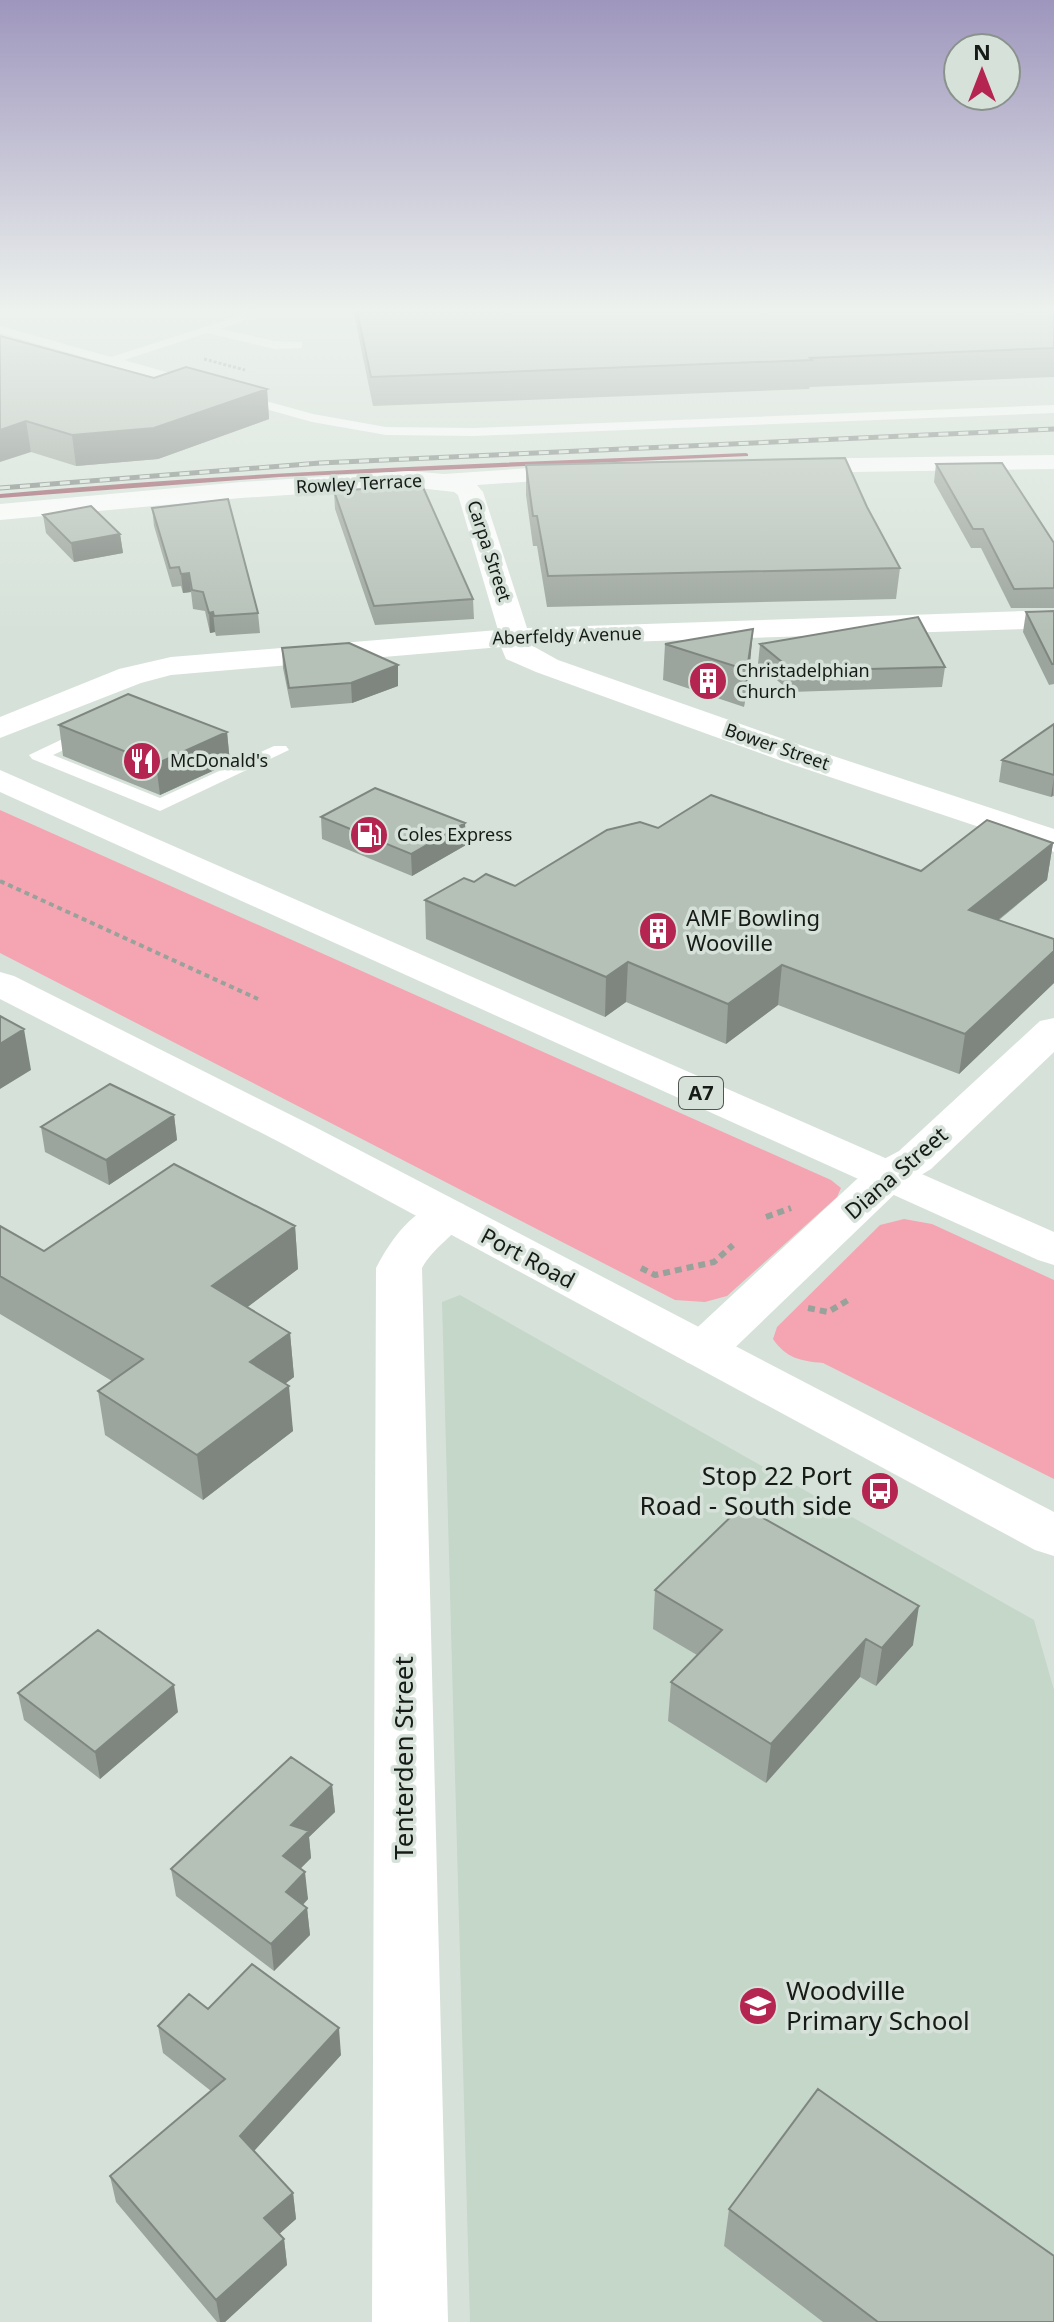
<svg xmlns="http://www.w3.org/2000/svg" width="1054" height="2322" font-family="'Noto Sans',sans-serif">
	<rect width="100%" height="100%" fill="#d6e2d9"/>
	<path fill="#c5d7c8" d="M460 1295 1034 1620 1054 1690V2322H470L442 1302Z"/>
	<path fill="#f5a5b2" d="M0 810 831 1180 841 1188 837 1197 727 1296 705 1302 675 1300 0 953Z
		M904 1219 932 1224 1054 1280V1479L823 1363C800 1361 786 1358 773 1339L777 1327 880 1225Z"/>
	<g fill="none" stroke-linecap="round" stroke-linejoin="round">
		<path fill="#98525f" fill-rule="evenodd" d="M746 453 748 454V456L279 477 0 498V494C248 471 497 463 746 453Z"/>
		<path stroke="#98a29b" stroke-width="3" stroke-dasharray="3 2" stroke-linecap="butt" d="M204 359 245 370"/>
		<path stroke="#98a29b" stroke-width="4" stroke-dasharray="5 4" stroke-linecap="butt" d="M0 881 258 999"/>
		<path stroke="#98a29b" stroke-width="6" stroke-dasharray="7 5" stroke-linecap="butt" d="M766 1217 791 1208
			M641 1268 655 1275 714 1262 733 1245
			M808 1308 828 1312 850 1299"/>
		<path fill="#fff" fill-rule="evenodd" d="M246 307H258L241 322 220 329 275 341 302 342V348L275 349 207 333 124 360 194 380 196 383 190 387 103 365 101 362 0 333V326L111 357 233 318Z
			M237 393 313 414 386 427 474 428 1054 405V413L474 436 386 435 312 422 233 400 231 397Z
			M90 726 96 727 99 731 96 735 53 755 160 798 274 746H286L289 750 160 811 32 759 29 755Z"/>
		<path fill="#fff" fill-rule="evenodd" d="M1054 455V469L788 473 779 471 776 466 779 461 788 459Z
			M588 464 597 467 601 472 597 477 477 485 483 492 527 628 1054 610V628L531 645 558 660 806 747 1054 829V852L782 761 536 672 506 659 501 647 171 675 141 683 0 738V717L119 669 171 657 498 630 458 495 454 492 409 487 241 498 0 520V504L241 482 409 471 444 474Z
			M1054 1018V1052L931 1169 903 1186 720 1362 703 1367 686 1362 678 1350 686 1338 871 1166 899 1151 1040 1021Z
			M447 1200 463 1204 470 1214C456 1235 434 1246 422 1268L448 2322H372L376 1268C392 1238 412 1209 447 1200Z"/>
		<path fill="#fff" fill-rule="evenodd" d="M0 770 1054 1232V1265L1038 1260 0 792Z
			M0 972 14 976 315 1127 1054 1512V1556L1035 1550 285 1145 0 999Z"/>
		<g stroke="#79817b" stroke-width="5">
			<path id="rail" d="M0 488 320 463 1054 429"/>
		</g>
		<use href="#rail" stroke="#d6e2d9" stroke-width="3" stroke-dasharray="10" stroke-linecap="butt"/>
	</g>
	<path fill="#9ca59d" d="M74 306H107L92 311Z
		M353 306H1054V377L810 387 809 389 373 406 354 314Z
		M0 336 154 378 267 389 269 419 158 459 76 466 31 452Z
		M936 464 1054 543V608H1011L981 548H971L934 482Z
		M526 465 867 507 900 568 896 599 547 607 537 546H533L526 495Z
		M334 491 473 599 474 619 375 625 335 509Z
		M152 508 258 613 260 633 216 636 215 632 210 633 205 611 193 609 191 592 183 593 181 586 172 587 154 526Z
		M43 515 120 534 123 553 74 562 46 533Z
		M1054 611V684L1049 685 1023 632 1026 612Z
		M665 644 750 665 744 707 663 680Z
		M760 644 945 667 942 687 791 692 758 664Z
		M282 648 398 686 352 703 291 708 283 668Z
		M1054 724V796L1051 797 999 782 1002 760Z
		M59 725 227 732 230 763 160 795 63 756Z
		M321 817 465 823 466 845 412 876 322 839Z
		M658 828 921 871 1053 843 1047 880 999 920 1054 939V983L959 1074 778 1005 726 1044 626 1002 605 1017 426 939 425 900 474 882 515 886Z
		M174 1115 177 1140 109 1185 45 1152 41 1127Z
		M0 1226 44 1251 295 1226 298 1269 247 1307 290 1333 294 1377 285 1384 293 1431 203 1500 105 1435 98 1391 112 1381 0 1314Z
		M655 1590 913 1645 876 1686 860 1677 766 1783 668 1721 671 1682 697 1655 653 1629Z
		M18 1693 178 1712 100 1779 24 1720Z
		M332 1785 335 1812 309 1837 311 1858 300 1869 308 1899 303 1905 307 1908 310 1935 274 1971 176 1896 171 1869Z
		M208 2009 341 2055 254 2151 293 2193 296 2219 279 2234 284 2239 287 2265 225 2322H217L116 2202 110 2176 211 2091 163 2053 158 2026Z
		M729 2209 1054 2322H823L724 2246Z"/>
	<path fill="#7f8680" d="M91 306H107L92 311Z
		M267 389 269 419 158 459 76 466 72 435Z
		M26 421 31 452 0 462V430Z
		M120 534 123 553 74 562 71 543Z
		M189 573 191 592 183 593 181 574Z
		M213 612 215 632 210 633 209 613Z
		M753 629 750 665 744 707 747 670Z
		M398 665V686L352 703 351 683Z
		M227 732 230 763 160 795 156 764Z
		M1054 776 1053 795 1051 797Z
		M465 823 466 845 412 876 411 854Z
		M1053 843 1047 880 963 948 969 910Z
		M1054 951V983L959 1074 965 1034Z
		M628 962 626 1002 605 1017 606 977Z
		M782 965 778 1005 726 1044 728 1004Z
		M24 1029 31 1070 0 1089V1044Z
		M174 1115 177 1140 109 1185 106 1160Z
		M295 1226 298 1269 217 1330 212 1286Z
		M290 1333 294 1377 255 1406 250 1362Z
		M289 1386 293 1431 203 1500 197 1455Z
		M919 1606 913 1645 876 1686 882 1648Z
		M866 1639 860 1677 766 1783 771 1744Z
		M174 1685 178 1712 100 1779 95 1752Z
		M332 1785 335 1812 309 1837 311 1858 286 1883 283 1856 291 1825Z
		M305 1872 308 1899 289 1919 286 1892Z
		M307 1908 310 1935 274 1971 271 1944Z
		M339 2028 341 2055 244 2162 240 2136Z
		M293 2193 296 2219 268 2244 264 2218Z
		M284 2239 287 2265 225 2322H220L216 2300Z"/>
	<path fill="#b5c0b7" stroke="#7f8680" stroke-width="2" d="M356 306H716L718 308 731 306H1054V348L810 358 812 360 371 377Z
		M0 336 154 378 186 367 267 389 154 428 72 435 26 421 0 430Z
		M845 458 867 507 900 568 548 576 537 516H533L526 465Z
		M1002 463 1054 543V588L1014 589 983 529H973L936 464Z
		M422 485 473 599 374 606 334 491Z
		M228 499 258 613 214 616 213 612 209 613 203 592 192 590 189 573 181 574 179 567 170 568 152 508Z
		M91 506 120 534 71 543 43 515Z
		M1054 611V664H1052L1026 612Z
		M918 617 945 667 793 671 760 644Z
		M753 629 747 670 665 644Z
		M349 643 398 665 351 683 289 688 282 648Z
		M128 694 227 732 156 764 59 725Z
		M1054 724V775L1002 760Z
		M375 788 465 823 411 854 321 817Z
		M711 795 921 871 987 820 1053 843 969 910 1054 939V951L965 1034 782 965 728 1004 628 962 606 977 425 900 464 878 474 882 486 874 515 886 607 830 640 822 658 828Z
		M0 1016 24 1029 0 1044Z
		M110 1084 174 1115 106 1160 41 1127Z
		M174 1164 295 1226 212 1286 290 1333 250 1362 289 1386 197 1455 98 1391 143 1359 0 1276V1226L44 1251Z
		M742 1506 919 1606 882 1648 866 1639 771 1744 671 1682 722 1630 655 1590Z
		M98 1630 174 1685 95 1752 18 1693Z
		M291 1757 332 1785 291 1825 309 1831 283 1856 305 1872 286 1892 307 1908 271 1944 171 1869Z
		M252 1964 339 2028 240 2136 293 2193 264 2218 284 2239 216 2300 110 2176 225 2079 158 2026 189 1994 208 2009Z
		M818 2089 1054 2256V2322H878L729 2209Z"/>
	<linearGradient id="sky" x2="0" y2="1"><stop stop-color="#9e96bd"/><stop offset="0.49" stop-color="#edf2ee"/><stop offset="1" stop-color="#edf2ee" stop-opacity="0"/></linearGradient>
	<rect width="1054" height="632" fill="url(#sky)"/>
	<defs>
		<g id="building-disc" transform="scale(2)"><circle r="9.5" fill="#b52551" stroke="#d6e2d9"/><path d="M-4-6H4V6H1V3H-1V6H-4ZM-2.5-4.3h1.7v1.8h-1.7ZM.8-4.3h1.7v1.8H.8ZM-2.5-1h1.7V.8h-1.7ZM.8-1h1.7V.8H.8Z" fill="#fff"/></g>
		<g id="restaurant-disc" transform="scale(2)"><circle r="9.5" fill="#b52551" stroke="#d6e2d9"/><path d="M-5-6h1v4h1v-4h1v4h1v-4h1v5L-1.5 .5V6h-2V.5L-5-1ZM5-6V6H3V1.5H1.5Q1.5-4 5-6Z" fill="#fff"/></g>
		<g id="fuel-disc" transform="scale(2)"><circle r="9.5" fill="#b52551" stroke="#d6e2d9"/><path d="M-5.5-6h7V0h2V4h1.3V-2.5L3-4.5l.8-.8L6-3V5H2.5V1h-1V6h-7ZM-4.2-4.7v3.2H.2V-4.7Z" fill="#fff"/></g>
		<g id="bus-disc" transform="scale(2)"><circle r="9.5" fill="#b52551" stroke="#d6e2d9"/><path d="M-5-6H5V4H4V6H2V4H-2V6H-4V4H-5ZM-3.5-4V0h7V-4ZM-3.5 1.2v1.5H-2V1.2ZM2 1.2v1.5H3.5V1.2Z" fill="#fff"/></g>
		<g id="school-disc" transform="scale(2)"><circle r="9.5" fill="#b52551" stroke="#d6e2d9"/><path d="M0-5L7-2L0 1L-7-2ZM-4 1L0 2.5L4 1V4Q0 6-4 4Z" fill="#fff"/></g>
	</defs>
	<g fill-rule="evenodd">
		<use href="#building-disc" x="708" y="681"/>
		<use href="#restaurant-disc" x="142" y="761"/>
		<use href="#fuel-disc" x="369" y="835"/>
		<use href="#building-disc" x="658" y="931"/>
		<use href="#bus-disc" x="880" y="1491"/>
		<use href="#school-disc" x="758" y="2006"/>
	</g>
	<g text-anchor="middle" stroke-width="7" stroke-linejoin="round" paint-order="stroke">
		<g font-size="18" fill="#171b18" stroke="#d6e2d9">
			<text transform="translate(359 484) rotate(-3)" y="6">Rowley Terrace</text>
			<text transform="translate(489 551) rotate(72)" y="6">Carpa Street</text>
			<text transform="translate(567 636) rotate(-2)" y="6">Aberfeldy Avenue</text>
			<text transform="translate(777 747) rotate(19)" y="6">Bower Street</text>
		</g>
		<g font-size="18" fill="#171b18" stroke="#d6e2d9" text-anchor="start">
			<text x="736" y="677">Christadelphian<tspan x="736" dy="21">Church</tspan></text>
			<text x="170" y="767">McDonald's</text>
			<text x="397" y="841">Coles Express</text>
		</g>
		<rect fill="#d6e2d9" stroke="#505752" stroke-width="2" x="679" y="1077" width="44" height="32" rx="6"/>
		<g font-size="20" font-weight="bold" fill="#171b18">
			<text x="701" y="1100">A7</text>
		</g>
		<g font-size="22" fill="#171b18" stroke="#d6e2d9" text-anchor="start">
			<text x="686" y="926">AMF Bowling<tspan x="686" dy="25">Wooville</tspan></text>
		</g>
		<g font-size="22" fill="#171b18" stroke="#d6e2d9">
			<text transform="translate(896 1173) rotate(-41)" y="8">Diana Street</text>
			<text transform="translate(528 1258) rotate(28)" y="8">Port Road</text>
		</g>
		<g font-size="26" fill="#171b18" stroke="#d6e2d9" text-anchor="end">
			<text x="852" y="1485">Stop 22 Port<tspan x="852" dy="30">Road - South side</tspan></text>
			<text x="786" y="2000" text-anchor="start">Woodville<tspan x="786" dy="30">Primary School</tspan></text>
		</g>
		<g font-size="26" fill="#171b18" stroke="#d6e2d9">
			<text transform="translate(404 1758) rotate(-90)" y="9">Tenterden Street</text>
		</g>
	</g>
	<g transform="translate(982 72)"><circle r="38" fill="#d6e2d9" stroke="#8a928c" stroke-width="2"/>
	<path d="M0-6L14 30L0 20L-14 30Z" fill="#b52551"/>
	<text y="-12" font-size="22" font-weight="bold" text-anchor="middle" fill="#171b18">N</text>
	</g>
</svg>
